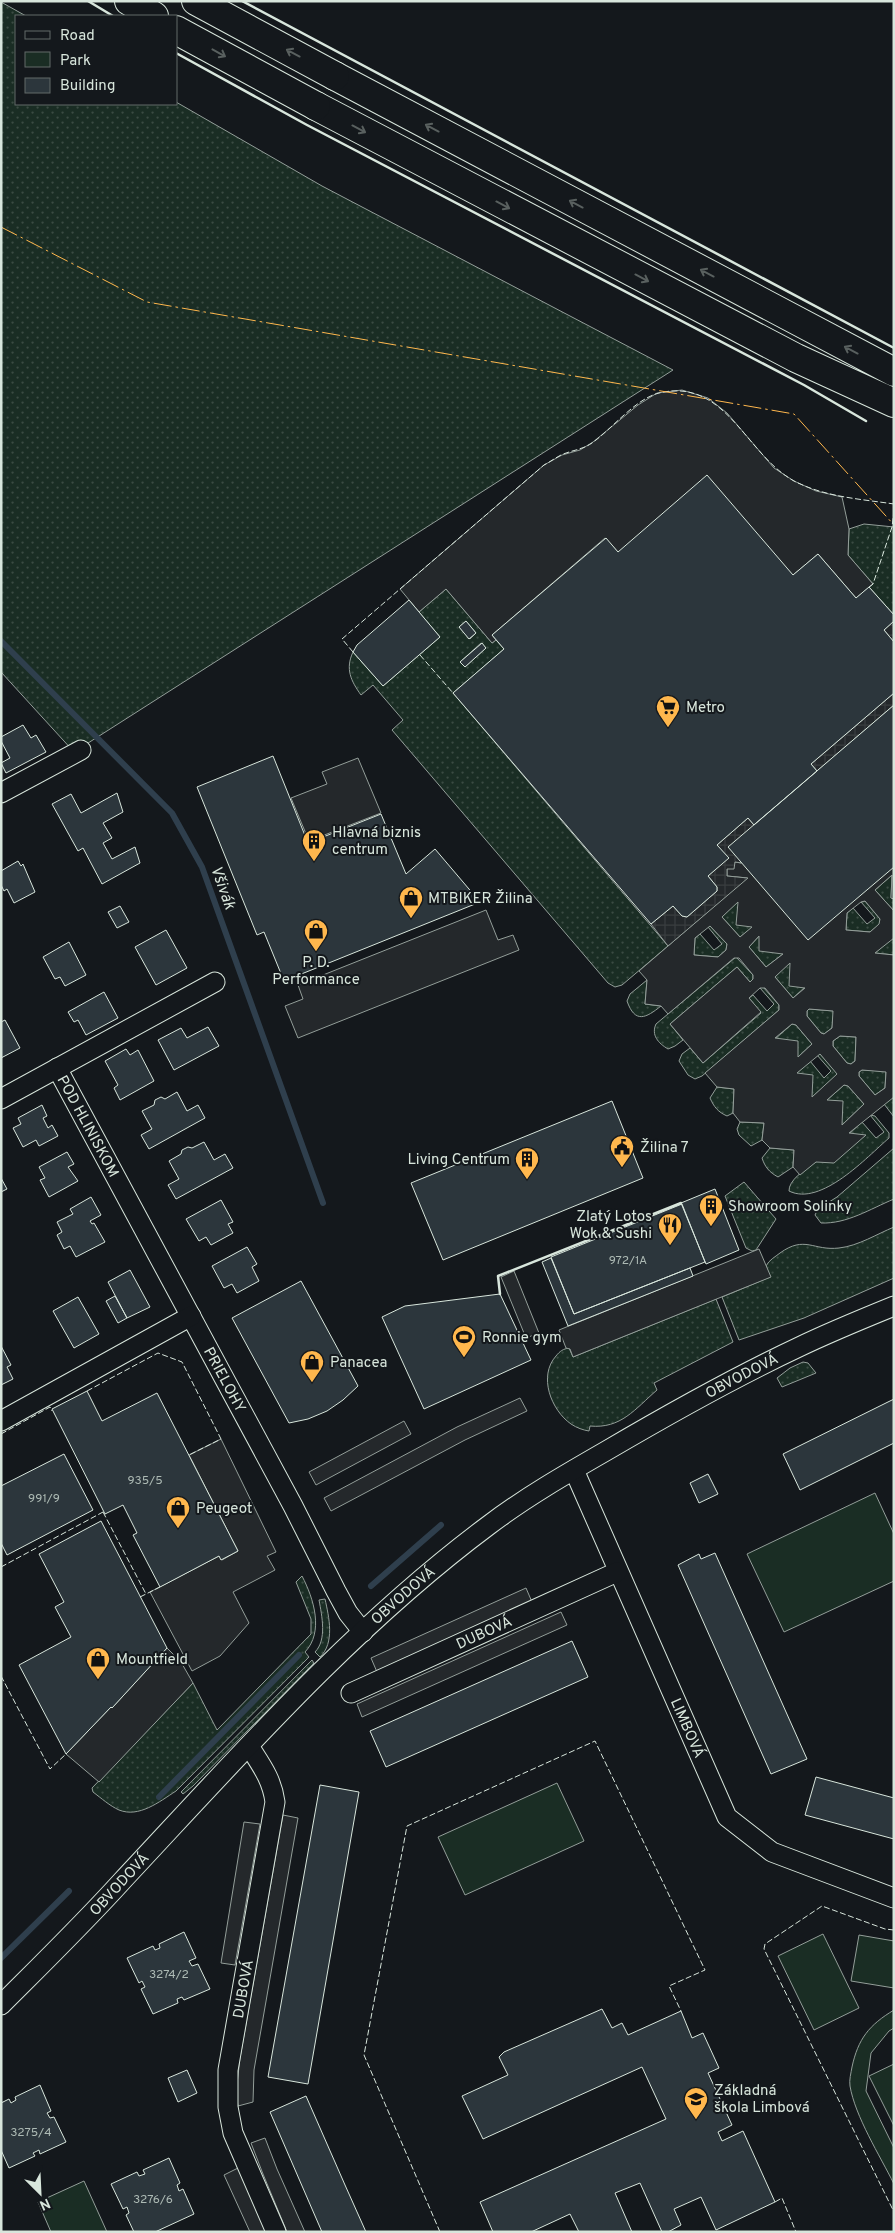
<svg xmlns="http://www.w3.org/2000/svg" width="895" height="2233" font-family="Overpass,sans-serif">
	<defs>
		<pattern id="grass-dots" width="8" height="8" patternUnits="userSpaceOnUse" patternTransform="scale(1.25)"><rect width="8" height="8" fill="#1a2d24"/><path d="M2 2h.1M6 6h.1" fill="none" stroke="#3b4b43" stroke-width="1.8" stroke-linecap="round"/></pattern>
		<pattern id="plaza-grid" width="8" height="8" patternUnits="userSpaceOnUse" patternTransform="scale(1.25)"><rect width="8" height="8" fill="#24282b"/><path d="M0 4h8M4 0v8" fill="none" stroke="#393d3f"/></pattern>
	</defs>
	<rect width="100%" height="100%" fill="#14181c"/>
	<path fill="url(#grass-dots)" stroke="#939e99" fill-rule="evenodd" d="M1 2 26 16H16V104L176 102 322 186 673 370 74 752 1 672Z
		M864 524 894 527V615L869 587 873 584 848 555 849 529Z
		M446 589 492 643 496 640 504 649 453 693 668 946 622 985 615 987 608 983 392 730 403 720 373 685 361 695C351 681 345 669 353 652L383 686 440 637 419 612ZM466 621 476 633 470 639 459 627ZM481 643 486 648 465 667 460 662Z
		M892 875 891 898 894 899V911L875 890Z
		M738 901 753 927 740 937 722 917Z
		M865 901 880 919V924L870 932 846 930 847 913 853 908 867 924 875 918 861 902Z
		M710 926 727 944 726 950 718 957 694 955 695 938 700 934 714 950 722 944 708 927Z
		M760 935 783 954 766 967 749 947Z
		M892 938H894V955L875 953Z
		M736 957 753 975V979L750 982 737 967 670 1024 683 1040 675 1046 668 1049C658 1043 651 1035 656 1024Z
		M790 962 805 987 793 998 775 977Z
		M647 980 645 1004 661 1006C646 1018 635 1024 627 1001L630 994Z
		M763 987 779 1005V1010L702 1076 695 1079 688 1075 679 1061 682 1054 690 1048 703 1063 761 1013 749 998 753 995 767 1011 774 1004 760 988Z
		M809 1009 834 1011 832 1028 824 1034 821 1033 807 1016V1011Z
		M792 1024 796 1025 812 1044 798 1057 775 1039Z
		M840 1036 856 1037 855 1061 851 1064 847 1063 833 1046V1041Z
		M820 1054 838 1074 811 1098 797 1073 810 1061 824 1078 831 1071 817 1055Z
		M862 1070 886 1071 885 1088 875 1095 859 1076V1072Z
		M844 1085 848 1086 864 1104 842 1125 827 1100Z
		M717 1087 734 1089 733 1113 727 1116C718 1112 714 1107 710 1098Z
		M892 1097H894V1117L884 1104Z
		M870 1115 875 1116 889 1133V1138C867 1157 821 1207 789 1191 788 1171 848 1145 865 1136L849 1134 862 1122 876 1138 884 1132Z
		M740 1122 764 1123 762 1140 751 1146 739 1135 737 1129Z
		M770 1148 794 1150 793 1167 778 1177C769 1172 765 1167 762 1158Z
		M894 1148V1199C870 1209 847 1224 821 1223L815 1215 818 1209 837 1197Z
		M744 1182 776 1219 756 1250 752 1251 746 1248 725 1196Z
		M894 1227V1278L804 1318 739 1340 722 1297 770 1277 766 1266C769 1260 775 1257 780 1253 805 1235 813 1251 839 1248 858 1246 877 1234 894 1227Z
		M716 1299 733 1342 654 1383 657 1390C635 1409 621 1429 590 1426L589 1431C583 1430 577 1428 571 1424 551 1410 538 1376 556 1356 560 1351 563 1349 569 1348L573 1357Z
		M803 1362 808 1363 816 1373 782 1387 777 1378 790 1368Z
		M302 1576C314 1599 324 1632 305 1652L309 1657 176 1791C159 1802 139 1818 119 1810 110 1806 101 1798 93 1792L92 1788 193 1683 217 1730 311 1634V1619L296 1582Z
		M325 1599C329 1617 335 1643 320 1657L315 1652C327 1640 322 1616 319 1600Z
		M312 1660 314 1663 193 1786 183 1794 181 1792Z"/>
	<path fill="#1a2d24" stroke="#939e99" d="M875 1493 894 1534V1581L784 1632 747 1554Z
		M557 1783 584 1841 465 1895 438 1837Z
		M823 1934 859 2008 814 2030 778 1956Z
		M859 1935 894 1941V1988L851 1981Z
		M894 2010V2028L889 2031 871 2053 866 2091 894 2148V2184C880 2156 855 2116 850 2086 849 2080 851 2073 852 2067 858 2039 869 2025 894 2010Z
		M894 2064V2126L869 2076Z
		M84 2181 107 2232H51L38 2202Z"/>
	<path fill="#24282b" stroke="#939e99" fill-rule="evenodd" d="M682 390 708 398 727 413 774 468 794 481 816 491 842 497 849 529 848 555 873 584 856 598 818 554 793 575 618 552 605 538 492 635 496 640 492 643 446 589 419 612 400 589 544 465 562 455 580 450 593 442 638 405 657 393Z
		M894 705V899L891 898 892 875 875 890 894 911V938L875 953 894 955V1097L849 1133 866 1135 834 1163 816 1162 800 1175 793 1167 794 1150 770 1148 762 1140 764 1123 740 1122 733 1113 734 1089 717 1087 705 1073 779 1010V1005L765 988H760L749 998 761 1012 703 1063 670 1024 737 967 750 982 753 979V975L739 958H734L668 1014 661 1006 645 1004 647 980 639 971 747 878 727 876V869L735 862 741 863 728 847ZM865 901 880 919 879 924 870 932 846 930 847 913 861 902ZM738 902 736 925 752 927 740 937 722 917ZM710 926 727 944 726 950 718 957 694 955 695 938ZM759 936V951L783 954 766 967 749 947ZM790 963 789 986 805 988 793 998 775 977ZM809 1009 833 1011 832 1028 824 1034 821 1033 807 1016V1011ZM792 1024 796 1025 812 1044 798 1057V1041L775 1038ZM840 1036 856 1037 855 1061 851 1064 847 1063 833 1046V1041ZM820 1054 837 1074 812 1097 813 1075 797 1073ZM862 1070 886 1072 885 1088 875 1095 859 1076V1072ZM844 1085 848 1086 864 1104 842 1125 843 1101 827 1100Z
		M358 758 381 813 309 841 291 798 327 784 322 772Z
		M486 910 498 940 513 935 519 950 298 1038 285 1006 303 999 298 985Z
		M759 1249 771 1277 573 1357 570 1349 566 1348 559 1330Z
		M514 1271 539 1333 526 1338 501 1277Z
		M520 1398 527 1411 465 1440 331 1511 324 1498 457 1427Z
		M404 1421 411 1434 316 1485 309 1472Z
		M221 1439 276 1552 267 1556 275 1570 233 1592 249 1623 220 1656 192 1671 150 1592 219 1556 222 1560 238 1551 189 1455Z
		M526 1588 532 1602 377 1672 371 1658Z
		M561 1612 567 1625 362 1717 357 1704Z
		M167 1648 181 1662 193 1683 99 1782 66 1754 111 1707 112 1708Z
		M283 1815 298 1818 254 2070 253 2102 238 2106 236 2093 240 2058Z
		M244 1822 260 1824 235 1965 221 1963Z
		M265 2138 277 2169 305 2232H287L263 2174 251 2143Z
		M238 2168 267 2232H250L224 2175Z"/>
	<path fill="url(#plaza-grid)" stroke="#939e99" d="M894 621V642L884 630Z
		M894 693V705L817 771 811 764Z
		M748 818 754 825 742 863 735 862 734 869H727V876L748 878 668 946 651 924 673 906 682 916 687 917 717 891V887L708 876 728 858 717 845Z"/>
	<g fill="none" stroke-linecap="round" stroke-linejoin="round">
		<path stroke="#2f3f4d" stroke-width="6" d="M1 641 172 813 202 867 323 1203
			M371 1586 441 1525
			M159 1797 299 1655
			M1 1958 69 1891"/>
	</g>
	<path fill="#2c363c" stroke="#d8e6dc" d="M707 475 793 575 818 554 856 598 869 587 894 615V621L884 630 894 642V693L811 764 817 771 754 825 748 818 717 845 729 858 708 876 717 887V891L687 917 682 916 673 906 651 924 453 693 504 649 492 635 606 538 618 552Z
		M409 600 440 637 383 686 353 652 357 645Z
		M466 621 476 633 469 639 459 627Z
		M482 643 486 648 465 667 460 662Z
		M894 705V867L808 940 728 847Z
		M23 725 31 738 36 735 46 752 6 773 1 763 10 758 1 741V737Z
		M273 756 308 843 381 814 406 874 435 849 480 902 284 981 264 932 257 935 197 787Z
		M117 793 123 812 103 823 112 838 103 843 112 859 135 847 140 863 102 884 83 848 78 851 52 804 71 794 81 813Z
		M18 861 21 866 23 864 35 892 14 903 7 889 4 891 1 885V871Z
		M120 906 129 922 117 928 108 912Z
		M166 930 187 968 156 985 135 947Z
		M69 942 86 975 65 986 60 977 55 979 43 957Z
		M104 992 118 1018 86 1035 78 1020 74 1022 68 1012Z
		M5 1020 20 1048 1 1058V1022Z
		M208 1027 219 1046 174 1070 158 1040 181 1028 187 1038Z
		M126 1049 130 1055 138 1050 154 1081 120 1100 114 1088 118 1085 105 1061Z
		M177 1092 187 1111 198 1105 205 1118 149 1149 141 1135 152 1129 142 1111 154 1105 155 1100 161 1097 165 1099Z
		M612 1101 643 1178 443 1260 411 1183Z
		M42 1105 47 1116 43 1118 48 1128 52 1125 58 1136 39 1146 36 1140 23 1147 13 1128 21 1124 18 1118Z
		M204 1142 214 1160 225 1154 233 1168 176 1199 168 1185 179 1179 169 1161 181 1154 182 1150 188 1147 192 1148Z
		M67 1152 74 1164 68 1167 78 1181 49 1197 40 1180 45 1178 39 1167Z
		M1 1178 7 1189 1 1192Z
		M715 1189 739 1250 706 1264 681 1203Z
		M91 1197 101 1215 90 1221 92 1224 94 1223 105 1242 76 1257 70 1246 64 1249 57 1235 62 1232 57 1222 73 1214 70 1209Z
		M221 1200 233 1222 228 1224 233 1233 211 1245 206 1237 199 1241 186 1219Z
		M682 1204 705 1262 574 1314 551 1257Z
		M247 1247 257 1264 252 1267 259 1281 237 1293 232 1284 224 1288 212 1266Z
		M551 1258 574 1314 690 1268 693 1276 568 1326 542 1262Z
		M130 1270 150 1307 127 1318 108 1282Z
		M301 1281 358 1386 343 1400 327 1411 308 1419 289 1423 232 1318Z
		M500 1294 531 1360 424 1409 382 1317 405 1306Z
		M115 1296 127 1318 118 1323 106 1301Z
		M78 1297 99 1334 74 1348 53 1311Z
		M1 1346 11 1365 7 1367 13 1379 1 1385Z
		M87 1391 102 1421 157 1393 238 1551 221 1560 219 1556 160 1587 133 1535 137 1533 123 1505 105 1514 52 1409Z
		M894 1399V1443L800 1490 783 1454Z
		M64 1454 93 1510 7 1555 1 1543V1486Z
		M708 1474 718 1494 699 1503 690 1483Z
		M101 1521 167 1648 112 1708 111 1707 66 1754 19 1665 71 1637 55 1607 64 1602 39 1554Z
		M715 1553 807 1759 771 1774 678 1565 699 1554 701 1559Z
		M572 1641 588 1677 386 1767 370 1731Z
		M816 1777 894 1798V1839L805 1815Z
		M320 1785 359 1792 308 2084 268 2077Z
		M184 1932 196 1958 189 1961 192 1966 198 1964 210 1989 184 2000 182 1997 177 1999 178 2003 153 2014 141 1989 145 1987 142 1981 139 1983 127 1958 153 1946 155 1950 160 1948 159 1944Z
		M602 2009 612 2028 622 2023 628 2035 681 2011 692 2038 703 2033 719 2068 708 2073 732 2125 718 2132 722 2141 743 2131 775 2202 716 2230 701 2197 674 2209 681 2225 668 2232H662L640 2183 615 2193 632 2232H579L570 2214 531 2232H493L480 2202 666 2119 642 2067 483 2139 462 2096 508 2075 499 2057 504 2052Z
		M187 2070 197 2093 178 2102 168 2078Z
		M40 2085 51 2111 47 2113 50 2118 54 2117 66 2142 40 2154 39 2150 33 2153 35 2156 9 2168 1 2150V2103L9 2099 11 2103 16 2100 15 2097Z
		M306 2096 345 2185 366 2232H322L270 2112Z
		M169 2158 180 2183 177 2185 179 2191 183 2189 194 2214 155 2232H134L126 2215 129 2213 127 2207 123 2209 111 2184 137 2172 139 2176 145 2174 143 2170Z"/>
	<g fill="none" stroke-linecap="round" stroke-linejoin="round">
		<g stroke="#d8e6dc" stroke-width="21">
			<g id="minor">
				<path d="M1 793 81 750"/>
				<path id="s1" d="M57 1068 293 1506 336 1591 348 1613 363 1632"/>
				<path d="M1 1099 215 982"/>
				<path d="M1 1421 191 1316"/>
				<path id="s2" d="M574 1470 727 1817 772 1852 894 1898"/>
				<path id="s3" d="M351 1693 617 1572"/>
				<path d="M249 1746C261 1765 272 1779 275 1802L228 2070V2107L233 2133 276 2232"/>
				<path id="s4" d="M1 2005C42 1964 83 1924 122 1881 238 1757 352 1627 489 1525 526 1497 566 1474 606 1451 669 1414 733 1378 799 1347 830 1332 862 1319 894 1306"/>
			</g>
		</g>
		<g stroke="#d8e6dc" stroke-width="30">
			<path id="primary" d="M335 76 894 372
				M316 106 796 358 894 403"/>
		</g>
		<g stroke="#d8e6dc" stroke-width="30">
			<path id="trunk" d="M129 1 154 16
				M196 1 335 76
				M176 30 316 106"/>
		</g>
		<use href="#minor" stroke="#14181c" stroke-width="19"/>
		<use href="#primary" stroke="#14181c" stroke-width="28"/>
		<use href="#trunk" stroke="#14181c" stroke-width="28"/>
		<path stroke="#d8e6dc" stroke-width="1" stroke-dasharray="6 2.5" stroke-linecap="butt" d="M869 587 873 584 892 527 894 511
			M353 652 342 639 544 465C550 462 555 458 561 455 572 450 582 450 592 443 612 429 635 399 659 393 726 377 745 454 794 481 825 497 860 499 894 504
			M420 655 453 693
			M87 1391 158 1353 182 1362 221 1439 189 1455
			M1 1434 50 1407 52 1411
			M103 1512 146 1594
			M1 1567 103 1512
			M140 1597 160 1587
			M1 1676 50 1769 66 1754
			M894 1930 885 1929 822 1906 765 1944 764 1949 894 2212
			M775 2202 782 2198 796 2232
			M440 2232 364 2055 407 1826 595 1741 705 1970 669 1986 681 2011"/>
		<path stroke="#d8e6dc" stroke-width="2.5" d="M88 1 113 16
			M242 1 894 348
			M176 53 307 125 804 385 866 421
			M500 1294 498 1276 681 1203"/>
		<path stroke="#ffb74d" stroke-width="1" stroke-dasharray="18 4 2.5 4" stroke-linecap="butt" d="M1 227 147 302 794 414 894 525"/>
	</g>
	<defs><path id="oneway-shaft" d="M-6 0H5M1.5-3L5.5 0L1.5 3" fill="none" stroke-width="1.6" stroke-linecap="round" stroke-linejoin="round" transform="scale(1.25)"/></defs>
	<g stroke="#59605f">
		<use href="#oneway-shaft" transform="translate(219 53) rotate(29)"/>
		<use href="#oneway-shaft" transform="translate(293 53) rotate(-152)"/>
		<use href="#oneway-shaft" transform="translate(432 128) rotate(-152)"/>
		<use href="#oneway-shaft" transform="translate(359 129) rotate(28)"/>
		<use href="#oneway-shaft" transform="translate(576 204) rotate(-152)"/>
		<use href="#oneway-shaft" transform="translate(503 205) rotate(28)"/>
		<use href="#oneway-shaft" transform="translate(707 273) rotate(-152)"/>
		<use href="#oneway-shaft" transform="translate(642 278) rotate(28)"/>
		<use href="#oneway-shaft" transform="translate(851 350) rotate(-152)"/>
	</g>
	<defs>
		<g id="supermarket-pin" transform="scale(1.25)"><path d="M0 17L-7.5 6A9.5 9.5 0 1 1 7.5 6Z" fill="#ffb74d" stroke="#14181c"/><path d="M-6-5.5h2.5l.6 2H6L4.5 2H-2.5L-4.4-4H-6ZM-1.5 3.2a1.3 1.3 0 1 0 .1 0ZM3 3.2a1.3 1.3 0 1 0 .1 0Z" fill="#111"/></g>
		<g id="building-pin" transform="scale(1.25)"><path d="M0 17L-7.5 6A9.5 9.5 0 1 1 7.5 6Z" fill="#ffb74d" stroke="#14181c"/><path d="M-4-6H4V6H1V3H-1V6H-4ZM-2.5-4.3h1.7v1.8h-1.7ZM.8-4.3h1.7v1.8H.8ZM-2.5-1h1.7V.8h-1.7ZM.8-1h1.7V.8H.8Z" fill="#111"/></g>
		<g id="shop-pin" transform="scale(1.25)"><path d="M0 17L-7.5 6A9.5 9.5 0 1 1 7.5 6Z" fill="#ffb74d" stroke="#14181c"/><path d="M-5-2.5h2.3a2.7 3.5 0 0 1 5.4 0H5L5.5 6h-11ZM-1.5-2.5h3a1.5 2.3 0 0 0-3 0Z" fill="#111"/></g>
		<g id="civic-pin" transform="scale(1.25)"><path d="M0 17L-7.5 6A9.5 9.5 0 1 1 7.5 6Z" fill="#ffb74d" stroke="#14181c"/><path d="M-.6-6.5H3V-4.5H.6V-3L4-1V1h2V6H-6V1h2V-1L-.6-3ZM-1.2 2.5V6h2.4V2.5Z" fill="#111"/></g>
		<g id="restaurant-pin" transform="scale(1.25)"><path d="M0 17L-7.5 6A9.5 9.5 0 1 1 7.5 6Z" fill="#ffb74d" stroke="#14181c"/><path d="M-5-6h1v4h1v-4h1v4h1v-4h1v5L-1.5 .5V6h-2V.5L-5-1ZM5-6V6H3V1.5H1.5Q1.5-4 5-6Z" fill="#111"/></g>
		<g id="stadium-pin" transform="scale(1.25)"><path d="M0 17L-7.5 6A9.5 9.5 0 1 1 7.5 6Z" fill="#ffb74d" stroke="#14181c"/><path d="M0-5a6.5 5 0 1 0 0 10a6.5 5 0 1 0 0-10ZM-3.5-1.8h7v3.6h-7Z" fill="#111"/></g>
		<g id="school-pin" transform="scale(1.25)"><path d="M0 17L-7.5 6A9.5 9.5 0 1 1 7.5 6Z" fill="#ffb74d" stroke="#14181c"/><path d="M0-5L7-2L0 1L-7-2ZM-4 1L0 2.5L4 1V4Q0 6-4 4Z" fill="#111"/></g>
	</defs>
	<g fill-rule="evenodd">
		<use href="#supermarket-pin" x="668" y="707"/>
		<use href="#building-pin" x="314" y="841"/>
		<use href="#shop-pin" x="411" y="898"/>
		<use href="#shop-pin" x="316" y="931"/>
		<use href="#civic-pin" x="622" y="1147"/>
		<use href="#building-pin" x="527" y="1159"/>
		<use href="#building-pin" x="711" y="1206"/>
		<use href="#restaurant-pin" x="670" y="1225"/>
		<use href="#stadium-pin" x="464" y="1337"/>
		<use href="#shop-pin" x="312" y="1362"/>
		<use href="#shop-pin" x="178" y="1508"/>
		<use href="#shop-pin" x="98" y="1659"/>
		<use href="#school-pin" x="696" y="2099"/>
	</g>
	<g text-anchor="middle" stroke-width="4" stroke-linejoin="round" paint-order="stroke">
		<g font-size="12" fill="#adbab4">
			<text x="628" y="1264">972/1A</text>
			<text x="145" y="1484">935/5</text>
			<text x="44" y="1502">991/9</text>
			<text x="169" y="1978">3274/2</text>
			<text x="31" y="2136">3275/4</text>
			<text x="153" y="2203">3276/6</text>
		</g>
		<g font-size="15" fill="#d8e6dc" stroke="#14181c" text-anchor="start">
			<text x="686" y="712">Metro</text>
			<text x="332" y="837">Hlavná biznis<tspan x="332" dy="17">centrum</tspan></text>
			<text x="428" y="903">MTBIKER Žilina</text>
			<text x="316" y="967" text-anchor="middle">P. D.<tspan x="316" dy="17">Performance</tspan></text>
			<text x="640" y="1152">Žilina 7</text>
			<text x="510" y="1164" text-anchor="end">Living Centrum</text>
			<text x="728" y="1211">Showroom Solinky</text>
			<text x="652" y="1221" text-anchor="end">Zlatý Lotos<tspan x="652" dy="17">Wok &amp; Sushi</tspan></text>
			<text x="482" y="1342">Ronnie gym</text>
			<text x="330" y="1367">Panacea</text>
			<text x="196" y="1513">Peugeot</text>
			<text x="116" y="1664">Mountfield</text>
			<text x="714" y="2095">Základná<tspan x="714" dy="17">škola Limbová</tspan></text>
		</g>
		<g font-size="15" fill="#d8e6dc" stroke="#14181c">
			<text dy="5" stroke="none"><textPath href="#s1" startOffset="66">POD HLINISKOM</textPath></text>
			<text dy="5" stroke="none"><textPath href="#s4" startOffset="979">OBVODOVÁ</textPath></text>
			<text dy="5" stroke="none"><textPath href="#s1" startOffset="354">PRIELOHY</textPath></text>
			<text dy="5" stroke="none"><textPath href="#s4" startOffset="574">OBVODOVÁ</textPath></text>
			<text dy="5" stroke="none"><textPath href="#s3" startOffset="146">DUBOVÁ</textPath></text>
			<text dy="5" stroke="none"><textPath href="#s2" startOffset="282">LIMBOVÁ</textPath></text>
			<text dy="5" stroke="none"><textPath href="#s4" startOffset="169">OBVODOVÁ</textPath></text>
			<text transform="translate(243 1989) rotate(-80)" y="5">DUBOVÁ</text>
		</g>
		<g font-size="16" font-style="italic" fill="#d8e6dc" stroke="#14181c">
			<text transform="translate(224 887) rotate(70)" y="6">Všivák</text>
		</g>
	</g>
	<rect width="895" height="2233" fill="none" stroke="#d8e6dc" stroke-width="5"/>
	<rect x="15" y="15" width="162" height="90" fill="#14181c" stroke="#626a69"/>
	<rect x="25" y="31" width="25" height="8" fill="#14181c" stroke="#626a69"/>
	<text x="60" y="40" font-size="15" fill="#d8e6dc">Road</text>
	<rect x="25" y="52" width="25" height="15" fill="#1a2d24" stroke="#626a69"/>
	<text x="60" y="65" font-size="15" fill="#d8e6dc">Park</text>
	<rect x="25" y="78" width="25" height="15" fill="#2c363c" stroke="#626a69"/>
	<text x="60" y="90" font-size="15" fill="#d8e6dc">Building</text>
	<g transform="translate(40 2193) rotate(156)" stroke="#14181c" stroke-width="4" paint-order="stroke">
	<path d="M0-4L9 19L0 12L-9 19Z" fill="#d8e6dc"/>
	<text y="-8" font-size="14" font-weight="bold" text-anchor="middle" fill="#d8e6dc">N</text>
	</g>
</svg>
